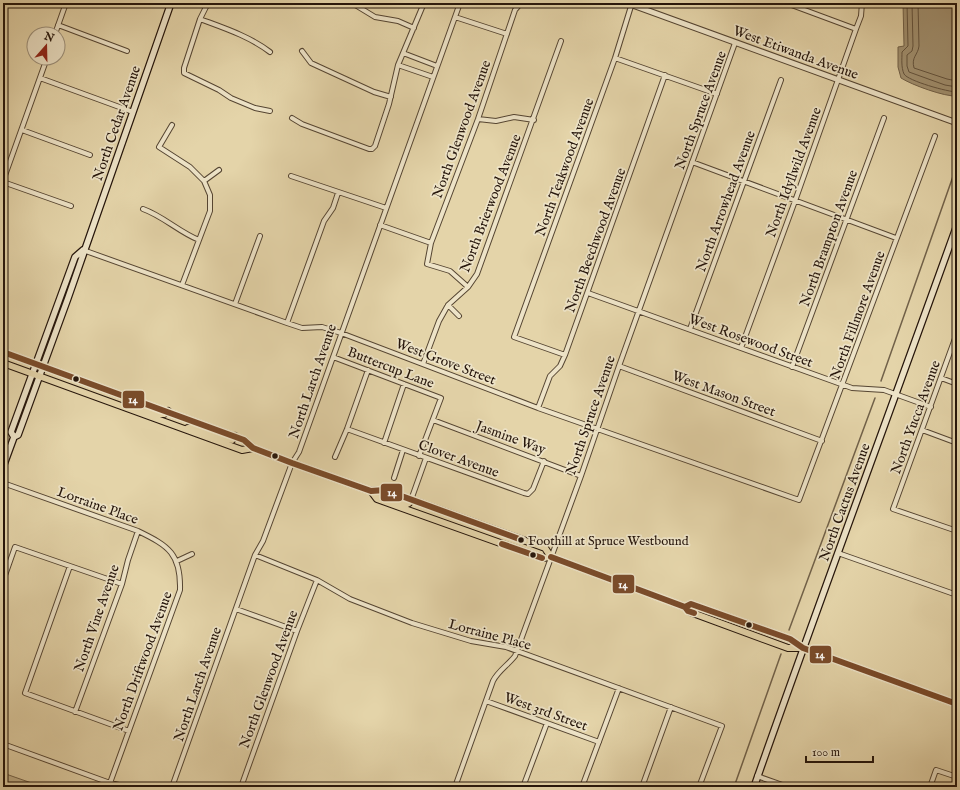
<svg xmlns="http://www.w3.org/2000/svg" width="960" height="790" font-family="'IM FELL English',serif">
	<rect width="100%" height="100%" fill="#e4d4a9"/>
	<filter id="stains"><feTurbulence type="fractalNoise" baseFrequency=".005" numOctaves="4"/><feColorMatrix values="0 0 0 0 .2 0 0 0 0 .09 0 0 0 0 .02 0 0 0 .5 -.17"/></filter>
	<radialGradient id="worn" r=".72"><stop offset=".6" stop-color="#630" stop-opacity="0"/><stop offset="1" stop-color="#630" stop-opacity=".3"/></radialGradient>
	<path fill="#c4b48e" stroke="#74644c" d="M3 773 43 787H3Z"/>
	<path fill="#a39373" stroke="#716149" d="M903 3H957V96C945 97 912 85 901 78L898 67V47L904 46Z"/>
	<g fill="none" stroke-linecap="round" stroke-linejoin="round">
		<path stroke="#64543f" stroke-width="1" d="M907 3 908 46 902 52C902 59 901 67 904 74 908 81 948 92 957 92
			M912 3 913 46 912 51 907 55V66L909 72 945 85 957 87
			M918 3 919 46C918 55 911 57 914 68L947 79 957 81"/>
		<path stroke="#716149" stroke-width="1.5" d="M881 381 957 165
			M789 630 875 398
			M734 787 781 654"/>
		<g stroke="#554532" stroke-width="6">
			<path id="minor" d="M208 3 200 19 184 68V73L219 90 231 98 255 108 270 111
				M352 3 375 17 398 21 414 28
				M786 3 856 29
				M3 7 4 3
				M455 17 507 34
				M200 19C224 28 249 36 270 52
				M58 25 127 51
				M55 34 66 3
				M302 51 311 63 374 92 391 97
				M403 53 437 66
				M615 58 717 94
				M398 65 433 77
				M40 78 133 112
				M292 118 302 124 369 149H372L375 146 389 104 398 65 424 3
				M478 119 496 121 514 117 534 120
				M172 125 159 147 190 167 204 181 210 195V211L182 285
				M22 130 90 155
				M692 162 896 238
				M291 176 386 208
				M3 181 47 58
				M204 181 219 170
				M3 182 71 206
				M143 209C163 216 179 232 199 240
				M380 225 431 243
				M83 250 287 323 302 328 322 327 341 333 538 408 799 500 935 136
				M468 287 450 271 427 264 431 243 478 119 515 10 521 3
				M588 293 852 388 884 390 931 407
				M235 304 260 236
				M448 305 459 316
				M287 323 324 221 333 208 338 193
				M690 329 781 80
				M957 333 893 509 957 531
				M741 348 795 201 856 29 861 16 862 3
				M565 355 514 337 615 58 632 3
				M333 357 441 398 419 456
				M423 364 439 321 448 305 468 287 477 274 561 41
				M619 366 822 441
				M792 367 884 118
				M941 378 957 384
				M538 408 550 376 560 366 565 355 665 75
				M433 420 581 476
				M347 429 524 493 528 494 533 489 544 461
				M922 430 957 443
				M384 443 404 384
				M335 457 347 429 368 370
				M394 478 403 450
				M3 483 138 531C169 546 181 554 180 590L110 783
				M411 500 426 458
				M954 530 957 522
				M838 553 957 595
				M255 555 317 580 350 599 412 623 471 641 506 647 722 726 699 787
				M177 561 192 554
				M70 566 25 693 129 731
				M3 581 15 547 122 584
				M236 609 297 631
				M486 701 599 742
				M75 712 122 584 128 560 138 531
				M3 744 110 783 128 787
				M757 776 788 787
				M172 787 255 555 263 541 292 463 299 452 460 3
				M241 787 297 631 317 580
				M455 787 493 681C498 671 508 665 515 656L581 476 619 366 735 43
				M523 787 547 723
				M582 787 619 688
				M642 787 671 707
				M930 787 936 770 957 777"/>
		</g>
		<g stroke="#554532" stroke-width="7">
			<path id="tertiary" d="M627 3 957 123"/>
		</g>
		<g stroke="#25150b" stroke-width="8">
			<path id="secondary" d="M14 437 11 432 75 257 83 250
				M3 467 14 437 18 435 68 298 171 3
				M754 787C820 599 890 412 957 225"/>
		</g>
		<g stroke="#25150b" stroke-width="8">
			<path id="primary" d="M3 352 244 440 253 448 292 463 371 491 385 490 545 548 551 557
				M3 363 242 450 253 448
				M125 406H135L159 414H164L168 411
				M188 428H193L232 440 235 436
				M371 491 377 499 542 558 551 557 685 607 690 612 788 648H803
				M374 492 407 504 409 503 411 500
				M685 607 691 604 790 639 803 648 957 704"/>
		</g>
		<use href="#minor" stroke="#ede3c7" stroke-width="4"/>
		<use href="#tertiary" stroke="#ede3c7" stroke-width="5"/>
		<use href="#secondary" stroke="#ede3c7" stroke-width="5.5"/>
		<use href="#primary" stroke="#e4d4a9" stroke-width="6"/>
		<g stroke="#ede3c7" stroke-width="9">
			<path id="bus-1" d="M3 352 244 440 253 448 292 463 371 491 385 490 522 540
				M502 544 542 558
				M551 557 685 607 688 611 694 613
				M685 607 691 604 790 639 803 648 957 704"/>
		</g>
		<use href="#bus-1" stroke="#7a4b2a" stroke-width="6"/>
	</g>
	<g fill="#25150b" stroke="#ede3c7" stroke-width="1.5">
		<circle cx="76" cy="379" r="3.5"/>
		<circle cx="275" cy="456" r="3.5"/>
		<circle cx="521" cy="540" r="3.5"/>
		<circle cx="533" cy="555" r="3.5"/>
		<circle cx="749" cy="625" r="3.5"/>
	</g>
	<g text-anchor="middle" stroke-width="3.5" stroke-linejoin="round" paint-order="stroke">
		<g font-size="13" fill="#25150b" stroke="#ede3c7" text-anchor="start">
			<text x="528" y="545">Foothill at Spruce Westbound</text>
		</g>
		<g font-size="14" fill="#25150b" stroke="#ede3c7">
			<text transform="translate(796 52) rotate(20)" y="5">West Etiwanda Avenue</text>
			<text transform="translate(700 110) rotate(-70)" y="5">North Spruce Avenue</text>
			<text transform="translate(116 123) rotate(-71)" y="5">North Cedar Avenue</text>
			<text transform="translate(461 129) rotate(-70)" y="5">North Glenwood Avenue</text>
			<text transform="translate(564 167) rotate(-70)" y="5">North Teakwood Avenue</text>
			<text transform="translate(793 172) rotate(-70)" y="5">North Idyllwild Avenue</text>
			<text transform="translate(725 201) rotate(-70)" y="5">North Arrowhead Avenue</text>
			<text transform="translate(490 203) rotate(-69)" y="5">North Brierwood Avenue</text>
			<text transform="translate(828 238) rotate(-70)" y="5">North Brampton Avenue</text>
			<text transform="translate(595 240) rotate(-70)" y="5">North Beechwood Avenue</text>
			<text transform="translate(857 315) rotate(-70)" y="5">North Fillmore Avenue</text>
			<text transform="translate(751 340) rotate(20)" y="5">West Rosewood Street</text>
			<text transform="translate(446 361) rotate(21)" y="5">West Grove Street</text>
			<text transform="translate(391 367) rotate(21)" y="5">Buttercup Lane</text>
			<text transform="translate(312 381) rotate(-71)" y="5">North Larch Avenue</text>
			<text transform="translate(724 393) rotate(20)" y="5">West Mason Street</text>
			<text transform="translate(590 415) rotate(-71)" y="5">North Spruce Avenue</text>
			<text transform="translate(915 417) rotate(-70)" y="5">North Yucca Avenue</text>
			<text transform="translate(511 437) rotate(20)" y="5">Jasmine Way</text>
			<text transform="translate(459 458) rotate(20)" y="5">Clover Avenue</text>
			<text transform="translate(844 502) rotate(-70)" y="5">North Cactus Avenue</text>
			<text transform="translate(98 505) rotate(20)" y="5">Lorraine Place</text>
			<text transform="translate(96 618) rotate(-71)" y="5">North Vine Avenue</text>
			<text transform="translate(490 634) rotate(15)" y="5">Lorraine Place</text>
			<text transform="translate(142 661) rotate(-70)" y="5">North Driftwood Avenue</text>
			<text transform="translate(268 679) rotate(-70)" y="5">North Glenwood Avenue</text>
			<text transform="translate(197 684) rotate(-71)" y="5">North Larch Avenue</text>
			<text transform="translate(546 711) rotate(20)" y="5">West 3rd Street</text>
		</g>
	</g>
	<g stroke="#ede3c7" stroke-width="1.5">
		<rect x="122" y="390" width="23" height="19" rx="4" fill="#7a4b2a"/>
		<rect x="380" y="483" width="23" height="19" rx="4" fill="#7a4b2a"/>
		<rect x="612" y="574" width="23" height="20" rx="4" fill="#7a4b2a"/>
		<rect x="809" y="645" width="23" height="19" rx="4" fill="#7a4b2a"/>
	</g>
	<g font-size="11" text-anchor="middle" font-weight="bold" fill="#fff">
		<text x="133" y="403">14</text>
		<text x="392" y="496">14</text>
		<text x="623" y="588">14</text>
		<text x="820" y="658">14</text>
	</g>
	<rect width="960" height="790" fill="none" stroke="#e4d4a9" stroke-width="16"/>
	<rect x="4" y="4" width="952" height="782" fill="none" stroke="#25150b" stroke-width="2"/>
	<rect x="8" y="8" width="944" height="774" fill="none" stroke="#25150b"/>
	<g transform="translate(46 46) rotate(20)"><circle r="19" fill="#ede3c7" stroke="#9d917c"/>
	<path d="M0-3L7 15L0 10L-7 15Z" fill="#8f2418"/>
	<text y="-6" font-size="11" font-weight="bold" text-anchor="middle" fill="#25150b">N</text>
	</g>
	<path d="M806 756v6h67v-6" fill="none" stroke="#25150b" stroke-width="2"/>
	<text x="812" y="756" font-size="12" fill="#25150b" stroke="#ede3c7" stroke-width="3" paint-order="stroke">100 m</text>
	<rect width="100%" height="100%" filter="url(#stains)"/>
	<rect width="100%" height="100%" fill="url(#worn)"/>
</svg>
